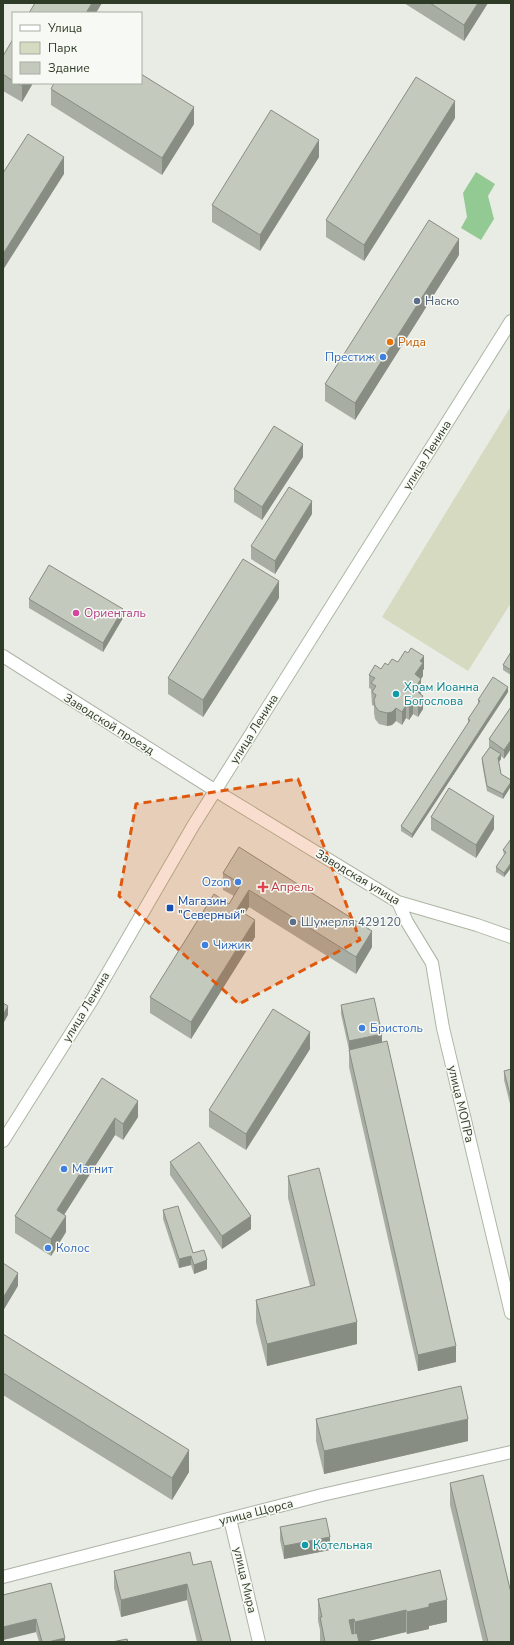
<svg xmlns="http://www.w3.org/2000/svg" width="514" height="1645" font-family="'Nunito Sans',sans-serif">
	<rect width="100%" height="100%" fill="#e9ece4"/>
	<path fill="#d6dac0" d="M511 406V603L468 671 382 617Z"/>
	<path fill="#93ca94" d="M476 172 495 184 488 196 494 219 481 240 461 228 467 217 463 193Z"/>
	<g fill="none" stroke-linecap="round" stroke-linejoin="round">
		<g stroke="#adb3a7" stroke-width="14">
			<path id="street" d="M3 656 216 791
				M230 1519 259 1642
				M3 1577 322 1495 511 1452"/>
		</g>
		<g stroke="#acb6a4" stroke-width="14">
			<path id="secondary" d="M216 791 398 902 477 925 511 937
				M398 902 407 922 432 963 443 1028 511 1313
				M3 1141 92 1000 193 826 511 321"/>
		</g>
		<use href="#street" stroke="#fff" stroke-width="12"/>
		<use href="#secondary" stroke="#fff" stroke-width="12"/>
	</g>
	<path fill="#a8ada3" d="M404 3H488L464 41Z
		M13 39V83H33L22 102 3 91V56Z
		M51 89 194 124 162 175 51 105Z
		M455 118 364 261 326 237V220Z
		M319 157 260 251 212 222V205Z
		M459 255 355 420 325 401V384Z
		M303 457 262 520 234 502V489Z
		M312 514 275 574 251 559V546Z
		M279 598 203 717 168 694V678Z
		M29 599 123 618 103 652 29 608Z
		M511 652V675L503 670V665Z
		M398 662 424 669 423 670V676L421 678V694L423 709 418 717 413 714 409 720 406 718 402 725 396 721 392 725 387 726 379 724 375 719 374 713V706L372 705 371 689 369 688V675L388 665Z
		M508 692 412 838 401 831V826L468 723V719L478 705V700Z
		M511 707 504 759 501 756V759L499 762 501 774 511 780V786L503 799 487 791 482 763V758L489 748V739Z
		M431 817 494 829 476 858 431 830Z
		M511 839V868L504 877 496 872V867L504 855 503 850Z
		M223 873 372 947 356 974 249 907 244 914 255 937 191 1039 150 1013V997L229 904 234 896 223 890Z
		M341 1005 382 1042 456 1362 418 1371 349 1067V1050L341 1014Z
		M310 1049 246 1150 209 1127V1110Z
		M511 1069V1108L504 1080V1071Z
		M102 1078 138 1117 123 1140 115 1135 64 1214 66 1232 51 1256 15 1233V1216Z
		M170 1162 251 1229 222 1249 170 1175Z
		M288 1176 357 1344 267 1366 256 1322V1300L310 1286 288 1198Z
		M163 1210 193 1253 207 1269 194 1274 191 1265 179 1268 163 1219Z
		M3 1334 189 1472 172 1500 3 1395Z
		M316 1419 468 1441 324 1474 316 1441Z
		M450 1483 511 1642H483L450 1505Z
		M280 1527 330 1550 284 1559 280 1540Z
		M193 1565 231 1642H197L187 1600 121 1617 114 1588V1571Z
		M440 1570 447 1622 429 1626V1629L407 1634 406 1632 364 1642H320V1630L318 1621V1599Z
		M51 1583 65 1642H39L36 1632 3 1640Z"/>
	<path fill="#888d84" d="M92 3H102L96 13H86Z
		M478 3H488L464 41V25Z
		M23 83H33L22 102V86Z
		M455 101V118L364 261V245Z
		M194 107V124L162 175V158Z
		M319 140V157L260 251V235Z
		M64 157V174L3 270V254Z
		M459 239V255L355 420V403Z
		M303 444V457L262 520V507Z
		M312 501V514L275 574V561Z
		M279 581V598L203 717V700Z
		M123 609V618L103 652V643Z
		M424 656V669L423 670V676L415 688V674L420 661Z
		M421 679V699L423 696V709L418 717V696L417 685Z
		M508 687V692L412 838V834Z
		M413 701V714L409 720V707Z
		M406 705V718L402 725V712Z
		M396 708V721L392 725 387 726V713Z
		M511 740V749L504 759V750Z
		M501 754V759L498 763V758Z
		M511 782V786L503 799V794Z
		M494 816V829L476 858V845Z
		M511 863V868L504 877V873Z
		M249 890V907L237 926V909Z
		M255 920V937L191 1039V1022Z
		M372 931V947L356 974V957Z
		M8 1006V1015L3 1024V1015Z
		M310 1032V1049L246 1150V1134Z
		M382 1034V1043L349 1050V1041Z
		M138 1101V1117L123 1140V1124Z
		M115 1118V1135L57 1226V1210Z
		M66 1216V1232L51 1256V1239Z
		M251 1216V1229L222 1249V1236Z
		M191 1256V1265L179 1268V1259Z
		M207 1260V1269L194 1274V1265Z
		M18 1273V1286L3 1311V1298Z
		M357 1322V1344L267 1366V1344Z
		M456 1346V1362L418 1371V1355Z
		M468 1419V1441L324 1474V1451Z
		M189 1450V1472L172 1500V1478Z
		M330 1537V1550L284 1559V1546Z
		M187 1584V1600L121 1617V1600Z
		M447 1600V1622L429 1626V1629L407 1634V1612L429 1604Z
		M406 1610V1632L364 1642H355V1622Z
		M36 1619V1632L3 1640V1627Z
		M354 1619V1641L349 1620Z
		M65 1638V1642H48Z"/>
	<path fill="#c3c9bd" stroke="#888d84" d="M35 3H92L86 13H29Z
		M430 3H478L464 25Z
		M13 39V81L3 74V56Z
		M141 74 194 107 162 158 51 89 54 83H141Z
		M416 77 455 101 364 245 326 220Z
		M17 83H23L22 86Z
		M271 110 319 140 260 235 212 205Z
		M28 134 64 157 3 254V173Z
		M429 220 459 239 355 403 325 384Z
		M274 426 303 444 262 507 234 489Z
		M289 487 312 501 275 561 251 546Z
		M243 559 279 581 203 700 168 678Z
		M49 565 123 609 103 643 29 599Z
		M411 648 424 656 420 661 423 663 415 674 421 679 417 685 421 687 418 692 423 696 418 704 413 701 409 707 406 705 402 712 396 708 392 712 387 713 379 711 375 706 374 700 376 695 372 692 376 686 371 683 375 678 369 675 375 665 381 669 385 663 388 665 392 659 398 662 405 651 408 653Z
		M511 652V670L503 665Z
		M493 677 508 687 412 834 401 826 470 720 468 719 480 701 478 700Z
		M511 707V740L504 750 489 739Z
		M490 747 501 754 498 758 501 774 511 780V782L503 794 487 786 482 758Z
		M449 788 494 816 476 845 431 817Z
		M511 839V863L504 873 496 867 506 852 503 850Z
		M239 847 372 931 356 957 249 890 237 909 255 920 191 1022 150 997 214 894 229 904 241 884 223 873Z
		M374 998 382 1034 349 1041 341 1005Z
		M3 1003 8 1006 3 1015Z
		M273 1009 310 1032 246 1134 209 1110Z
		M387 1041 456 1346 418 1355 349 1050Z
		M511 1069V1099L504 1071Z
		M102 1078 138 1101 123 1124 115 1118 57 1210 66 1216 51 1239 15 1216Z
		M199 1142 251 1216 222 1236 170 1162Z
		M319 1168 357 1322 267 1344 256 1300 315 1285 288 1176Z
		M178 1206 193 1253 204 1250 207 1260 194 1265 191 1256 179 1259 163 1210Z
		M3 1263 18 1273 3 1298Z
		M3 1334 189 1450 172 1478 3 1373Z
		M461 1386 468 1419 324 1451 316 1419Z
		M483 1475 511 1593V1642H488L450 1483Z
		M326 1518 330 1537 284 1546 280 1527Z
		M190 1552 193 1565 211 1561 231 1642H202L187 1584 121 1600 114 1571Z
		M440 1570 447 1600 429 1604V1607L407 1612 406 1610 355 1622 354 1619 349 1620 352 1634 357 1633 359 1642H325L320 1617H322L318 1599Z
		M51 1583 65 1638 48 1642H42L36 1619 3 1627V1595Z
		M127 1639 128 1642H112Z"/>
	<path fill="#df580d" fill-opacity="0.2" stroke="#df580d" stroke-width="3" stroke-dasharray="8 5" stroke-linejoin="round" d="M298 779 360 940 239 1004 119 896 136 804Z"/>
	<g fill="#5c6f8a" stroke="#f7f9f4" stroke-width="1.5">
		<circle cx="417" cy="301" r="4"/>
		<circle cx="293" cy="922" r="4"/>
	</g>
	<circle fill="#e8710a" stroke="#f7f9f4" stroke-width="1.5" cx="390" cy="342" r="4"/>
	<g fill="#3f7fe0" stroke="#f7f9f4" stroke-width="1.5">
		<circle cx="383" cy="357" r="4"/>
		<circle cx="238" cy="882" r="4"/>
		<circle cx="205" cy="945" r="4"/>
		<circle cx="362" cy="1028" r="4"/>
		<circle cx="64" cy="1169" r="4"/>
		<circle cx="48" cy="1248" r="4"/>
	</g>
	<circle fill="#d1479c" stroke="#f7f9f4" stroke-width="1.5" cx="76" cy="613" r="4"/>
	<g fill="#0f9aa8" stroke="#f7f9f4" stroke-width="1.5">
		<circle cx="396" cy="694" r="4"/>
		<circle cx="305" cy="1545" r="4"/>
	</g>
	<path fill="#e0444e" stroke="#f7f9f4" stroke-width="1.5" d="M261 881h4v4h4v4h-4v4h-4v-4h-4v-4h4z"/>
	<rect fill="#1a4fb4" stroke="#f7f9f4" stroke-width="1.5" x="166" y="904" width="8" height="8" rx="2"/>
	<g text-anchor="middle" stroke-width="3" stroke-linejoin="round" paint-order="stroke">
		<g font-size="12" fill="#4e5e75" stroke="#f7f9f4" text-anchor="start">
			<text x="425" y="305">Наско</text>
			<text x="301" y="926">Шумерля 429120</text>
		</g>
		<g font-size="12" fill="#c56008" stroke="#f7f9f4" text-anchor="start">
			<text x="398" y="346">Рида</text>
		</g>
		<g font-size="12" fill="#366cbe" stroke="#f7f9f4" text-anchor="start">
			<text x="375" y="361" text-anchor="end">Престиж</text>
			<text x="230" y="886" text-anchor="end">Ozon</text>
			<text x="213" y="949">Чижик</text>
			<text x="370" y="1032">Бристоль</text>
			<text x="72" y="1173">Магнит</text>
			<text x="56" y="1252">Колос</text>
		</g>
		<g font-size="12" fill="#2e3b26" stroke="#f7f9f4">
			<text transform="translate(427 455) rotate(-58)" y="4">улица Ленина</text>
			<text transform="translate(109 724) rotate(32)" y="4">Заводской проезд</text>
			<text transform="translate(254 729) rotate(-58)" y="4">улица Ленина</text>
			<text transform="translate(358 877) rotate(31)" y="4">Заводская улица</text>
			<text transform="translate(86 1007) rotate(-59)" y="4">улица Ленина</text>
			<text transform="translate(461 1104) rotate(77)" y="4">улица МОПРа</text>
			<text transform="translate(256 1512) rotate(-14)" y="4">улица Щорса</text>
			<text transform="translate(245 1580) rotate(77)" y="4">улица Мира</text>
		</g>
		<g font-size="12" fill="#b23c85" stroke="#f7f9f4" text-anchor="start">
			<text x="84" y="617">Ориенталь</text>
		</g>
		<g font-size="12" fill="#0d838f" stroke="#f7f9f4" text-anchor="start">
			<text x="404" y="691">Храм Иоанна<tspan x="404" dy="14">Богослова</tspan></text>
			<text x="313" y="1549">Котельная</text>
		</g>
		<g font-size="12" fill="#be3a42" stroke="#f7f9f4" text-anchor="start">
			<text x="271" y="891">Апрель</text>
		</g>
		<g font-size="12" fill="#164399" stroke="#f7f9f4" text-anchor="start">
			<text x="178" y="905">Магазин<tspan x="178" dy="14">"Северный"</tspan></text>
		</g>
	</g>
	<rect width="514" height="1645" fill="none" stroke="#2e3b26" stroke-width="8"/>
	<rect x="12" y="12" width="130" height="72" fill="#f7f9f4" stroke="#a7ada2"/>
	<rect x="20" y="25" width="20" height="6" fill="#ffffff" stroke="#a7ada2"/>
	<text x="48" y="32" font-size="12" fill="#2e3b26">Улица</text>
	<rect x="20" y="42" width="20" height="12" fill="#d6dac0" stroke="#a7ada2"/>
	<text x="48" y="52" font-size="12" fill="#2e3b26">Парк</text>
	<rect x="20" y="62" width="20" height="12" fill="#c3c9bd" stroke="#a7ada2"/>
	<text x="48" y="72" font-size="12" fill="#2e3b26">Здание</text>
</svg>
